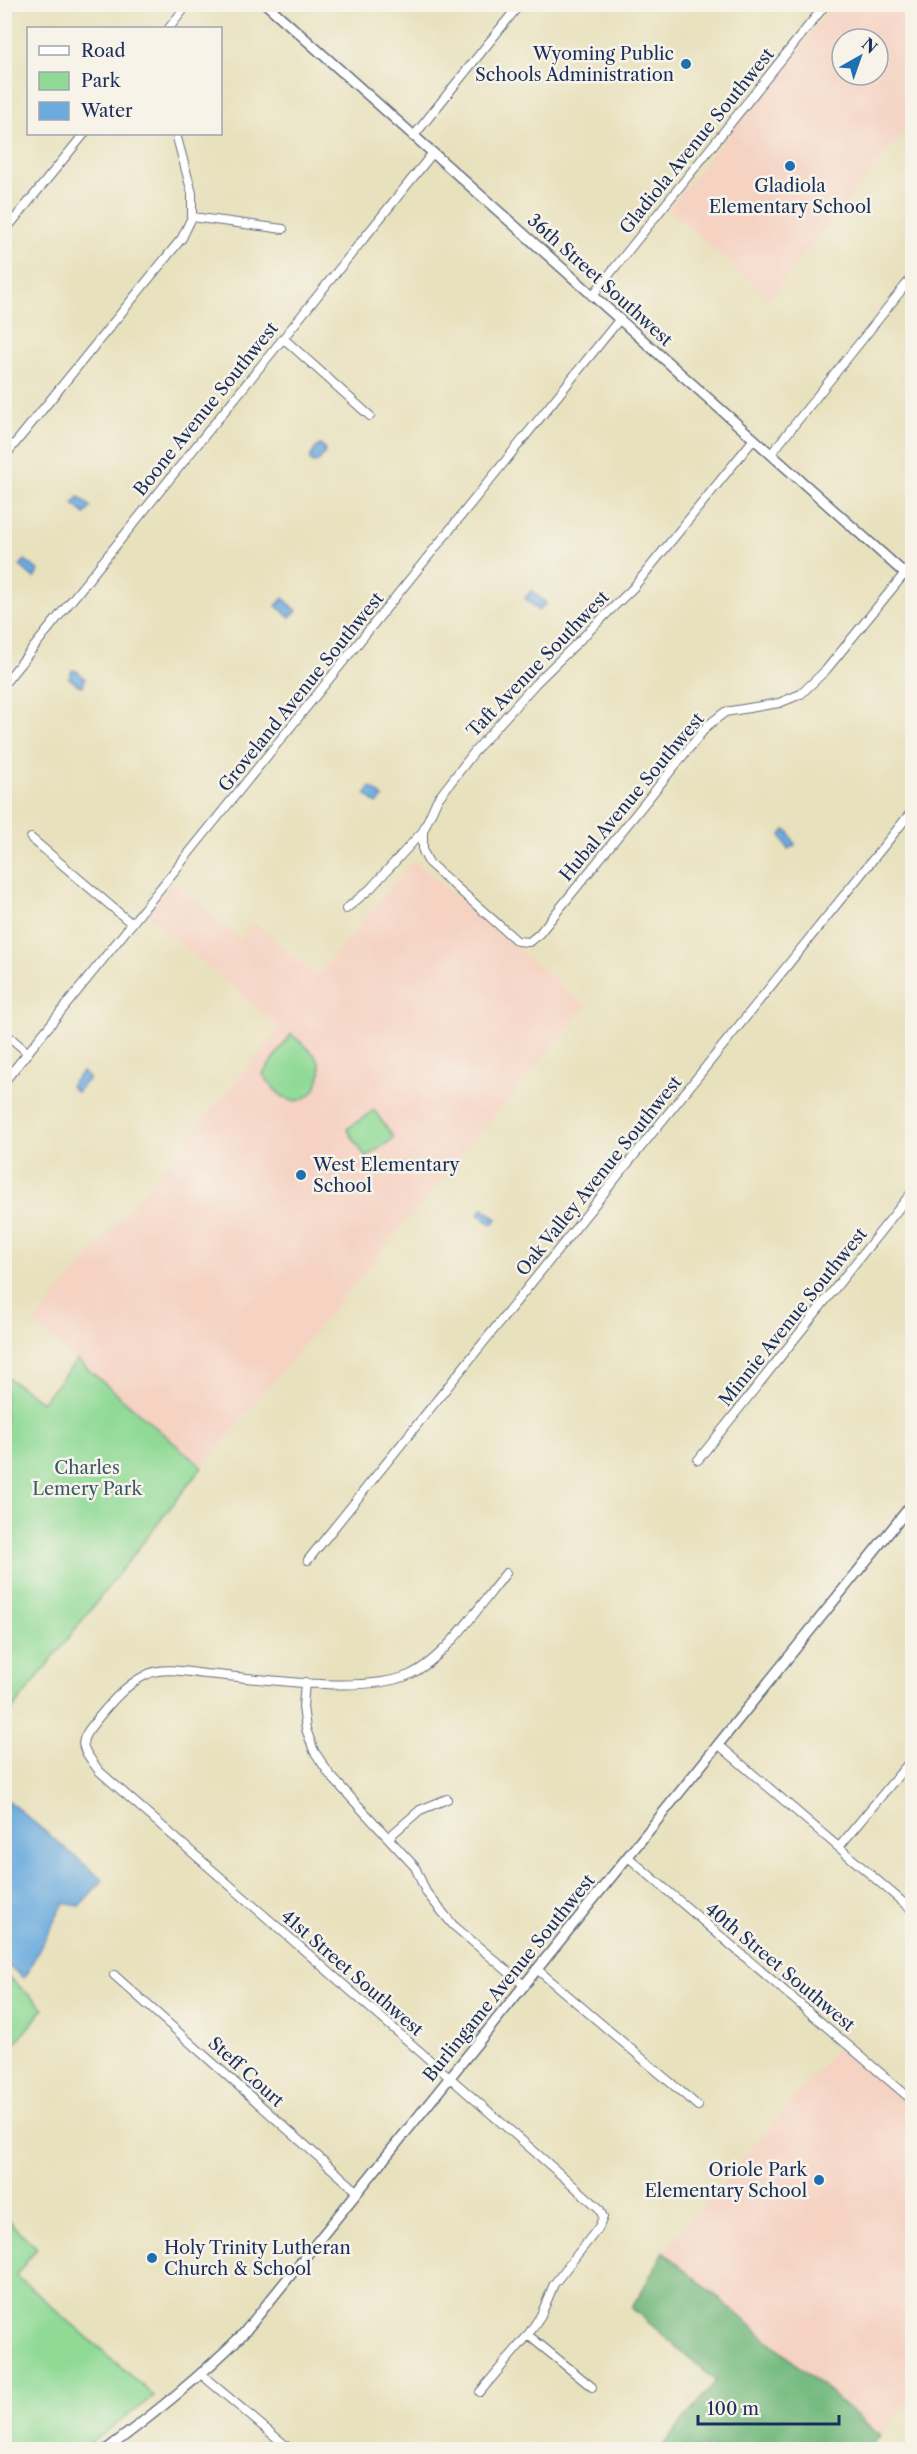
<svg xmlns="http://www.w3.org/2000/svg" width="917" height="2454" font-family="'Libre Caslon Text',serif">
	<rect width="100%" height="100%" fill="#f7f3e8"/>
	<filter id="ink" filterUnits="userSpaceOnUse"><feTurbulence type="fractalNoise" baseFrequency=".0167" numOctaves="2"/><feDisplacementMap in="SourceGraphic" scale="12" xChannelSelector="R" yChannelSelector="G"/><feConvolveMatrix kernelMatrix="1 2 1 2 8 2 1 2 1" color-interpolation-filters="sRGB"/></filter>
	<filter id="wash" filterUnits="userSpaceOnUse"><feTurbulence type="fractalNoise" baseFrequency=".008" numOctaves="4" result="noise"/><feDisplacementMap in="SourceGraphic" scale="24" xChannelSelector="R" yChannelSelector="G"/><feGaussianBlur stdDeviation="1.35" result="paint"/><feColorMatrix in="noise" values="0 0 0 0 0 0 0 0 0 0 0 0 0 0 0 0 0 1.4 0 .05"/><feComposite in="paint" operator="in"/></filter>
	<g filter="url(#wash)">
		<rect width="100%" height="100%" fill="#e8e1bd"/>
		<path fill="#f5d2c2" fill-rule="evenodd" d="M833 5H912V122L769 298 668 209ZM842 39H878V75H842Z
			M413 860 586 1006 202 1467 33 1323 280 1028 146 915 173 882 240 939 254 922 317 976Z
			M839 2045 912 2108V2396L880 2435 664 2252Z"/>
		<path fill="#90da96" stroke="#56847a" stroke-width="1.5" d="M291 1034C300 1042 312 1049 318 1060 327 1077 310 1106 290 1100 278 1096 270 1084 263 1074Z
			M374 1110 394 1138 366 1158 347 1129Z
			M77 1360 202 1467 5 1719V1376L42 1402Z
			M5 1974 44 2008 5 2056Z
			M5 2218 37 2248 16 2275 154 2396 82 2449H5Z"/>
		<path fill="#74ba7f" stroke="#48746e" stroke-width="1.5" d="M664 2252 880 2435 869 2449H660L716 2381 632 2308Z"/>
		<path fill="#6babde" stroke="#436d9e" stroke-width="1.5" d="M320 445 324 447 325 452 318 462 313 463 309 459 316 448Z
			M79 497 91 507 85 514 73 504Z
			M25 560 39 571 34 578 20 566Z
			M532 590 546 603 539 611 525 598Z
			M283 598 297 611 290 617 276 606Z
			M72 670 77 671 85 679 83 686 78 685 69 678Z
			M371 787 383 797 377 804 365 794Z
			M785 830 789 832 795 845 788 849 781 835Z
			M82 1072 89 1078 77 1092 70 1086Z
			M483 1208 497 1219 492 1225 478 1214Z
			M4 1797 103 1880 79 1906 64 1903 24 1978 5 1964Z"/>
	</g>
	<g filter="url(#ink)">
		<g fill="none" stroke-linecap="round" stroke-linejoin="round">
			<g stroke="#636d7f" stroke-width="10">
				<path id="minor" d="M169 28 188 4
					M413 137 520 4
					M192 217 283 229
					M4 232 84 134
					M592 296 826 4
					M283 338 370 416
					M771 454 912 277
					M4 457 182 238 192 217V193L176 134
					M4 684 432 154
					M423 831V851L429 863 517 941 529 942 539 934 707 726 725 712 779 703 801 694 826 670 905 573
					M31 838 132 924
					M346 909 370 889 423 831 437 800 475 751 535 684 633 588 754 439
					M4 1032 28 1053
					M4 1082 619 320
					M698 1460 912 1192
					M308 1560 912 811
					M305 1682 303 1707 306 1729 314 1751 330 1775 415 1867 426 1892 453 1925 525 1986
					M719 1745 912 1910
					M389 1837 420 1810 447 1799
					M839 1847 912 1759
					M628 1857 912 2100
					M538 1970 698 2106
					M114 1975 358 2192
					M528 2335 592 2387
					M202 2375 291 2450
					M480 2392 528 2335 541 2315 554 2284 599 2227 603 2217 599 2208 99 1771C79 1743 77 1744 99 1717 112 1701 127 1684 146 1675 162 1666 188 1672 205 1674 258 1678 362 1695 409 1675 445 1659 481 1604 506 1573"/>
			</g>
			<g stroke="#636d7f" stroke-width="12">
				<path id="tertiary" d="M266 4 912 580
					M106 2450C156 2412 199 2378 243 2334L912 1504"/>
			</g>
			<use href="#minor" stroke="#fff" stroke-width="8"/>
			<use href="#tertiary" stroke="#fff" stroke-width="9"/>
		</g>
	</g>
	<g fill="#1f6fb2" stroke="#f7f3e8" stroke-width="2">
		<circle cx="686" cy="64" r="6"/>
		<circle cx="790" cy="166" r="6"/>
		<circle cx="301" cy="1175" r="6"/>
		<circle cx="819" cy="2180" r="6"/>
		<circle cx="152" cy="2258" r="6"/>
	</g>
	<g text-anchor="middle" stroke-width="5" stroke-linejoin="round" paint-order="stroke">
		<g font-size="18" fill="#1b2f5e" stroke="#f7f3e8" text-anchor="end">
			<text x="674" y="60">Wyoming Public<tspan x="674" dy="21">Schools Administration</tspan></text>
			<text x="790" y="192" text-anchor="middle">Gladiola<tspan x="790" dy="21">Elementary School</tspan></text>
			<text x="313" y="1171" text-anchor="start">West Elementary<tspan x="313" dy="21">School</tspan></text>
			<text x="807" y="2176">Oriole Park<tspan x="807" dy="21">Elementary School</tspan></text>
			<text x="164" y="2254" text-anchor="start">Holy Trinity Lutheran<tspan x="164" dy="21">Church &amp; School</tspan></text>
		</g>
		<g font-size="18" fill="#1b2f5e" stroke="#f7f3e8">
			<text transform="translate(697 141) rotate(-51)" y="6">Gladiola Avenue Southwest</text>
			<text transform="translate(600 280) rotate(42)" y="6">36th Street Southwest</text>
			<text transform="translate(206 409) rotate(-51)" y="6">Boone Avenue Southwest</text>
			<text transform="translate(538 664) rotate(-46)" y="6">Taft Avenue Southwest</text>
			<text transform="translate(301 692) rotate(-51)" y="6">Groveland Avenue Southwest</text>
			<text transform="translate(632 797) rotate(-50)" y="6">Hubal Avenue Southwest</text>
			<text transform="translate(599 1176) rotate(-51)" y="6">Oak Valley Avenue Southwest</text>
			<text transform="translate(793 1317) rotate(-51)" y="6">Minnie Avenue Southwest</text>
			<text transform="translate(780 1967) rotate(40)" y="6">40th Street Southwest</text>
			<text transform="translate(352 1973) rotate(41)" y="6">41st Street Southwest</text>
			<text transform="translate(509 1978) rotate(-51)" y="6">Burlingame Avenue Southwest</text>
			<text transform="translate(246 2072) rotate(42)" y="6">Steff Court</text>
		</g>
		<g font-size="18" fill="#385a6c" stroke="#f7f3e8">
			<text x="87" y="1474">Charles<tspan x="87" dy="21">Lemery Park</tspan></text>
		</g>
	</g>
	<rect width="917" height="2454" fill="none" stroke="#f7f3e8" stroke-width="24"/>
	<rect x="27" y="27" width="195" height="108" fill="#f7f3e8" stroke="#9fa5b1" stroke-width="1.5"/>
	<rect x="39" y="46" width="30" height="9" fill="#ffffff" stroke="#9fa5b1" stroke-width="1.5"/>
	<text x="81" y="57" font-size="18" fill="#1b2f5e">Road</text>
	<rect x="39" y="72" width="30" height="18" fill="#90da96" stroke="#9fa5b1" stroke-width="1.5"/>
	<text x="81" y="87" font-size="18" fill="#1b2f5e">Park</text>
	<rect x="39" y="102" width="30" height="18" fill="#6babde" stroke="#9fa5b1" stroke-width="1.5"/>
	<text x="81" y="117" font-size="18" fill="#1b2f5e">Water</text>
	<g transform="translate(860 57) rotate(40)"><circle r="28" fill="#f7f3e8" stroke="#9fa5b1" stroke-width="1.5"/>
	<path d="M0-4.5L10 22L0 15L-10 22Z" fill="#1f6fb2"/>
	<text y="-9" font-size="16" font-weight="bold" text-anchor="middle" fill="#1b2f5e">N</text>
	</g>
	<path d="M698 2415v9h141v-9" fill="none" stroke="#1b2f5e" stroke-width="3"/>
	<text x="707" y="2415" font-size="18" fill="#1b2f5e" stroke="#f7f3e8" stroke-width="4.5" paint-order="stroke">100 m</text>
</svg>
